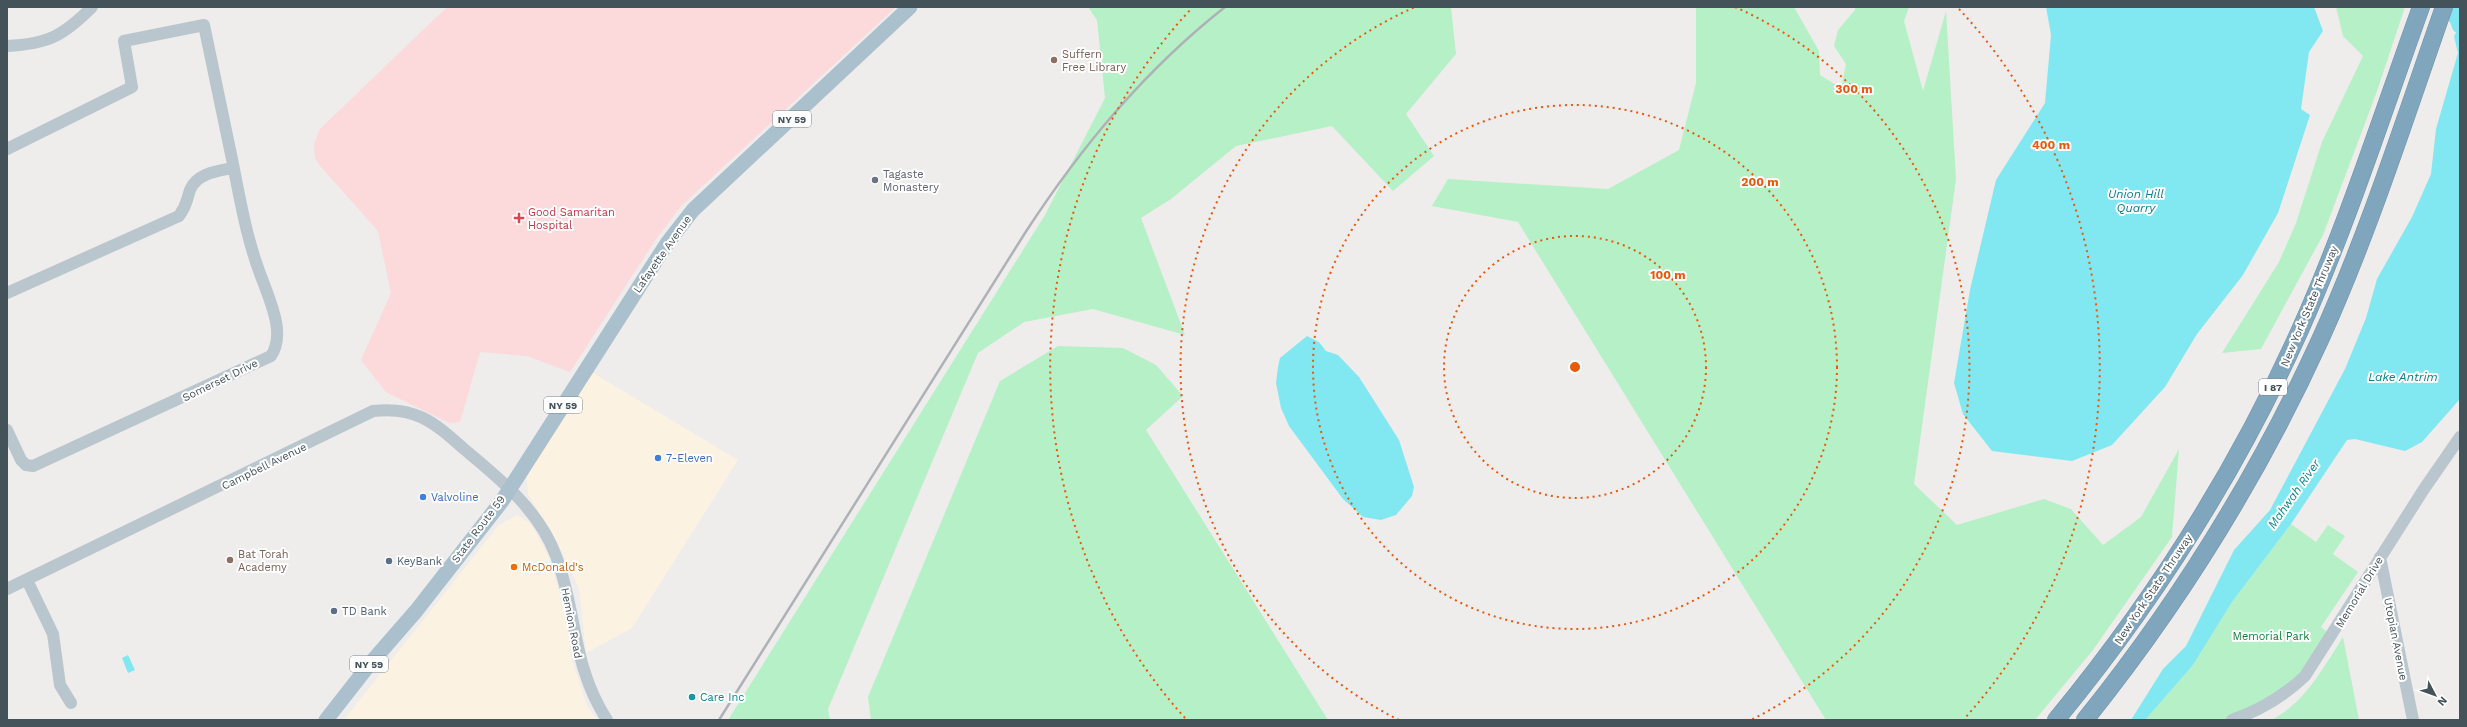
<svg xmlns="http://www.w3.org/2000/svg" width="2467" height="727" font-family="'Work Sans',sans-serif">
	<rect width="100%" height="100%" fill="#efecec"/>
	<path fill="#fcf2e2" d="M593 373 738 460 632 628 586 653 579 588 558 544 528 494 526 470Z
		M517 515 531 524 549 557 563 605 572 660 587 706 598 720H344L498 526Z"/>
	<path fill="#fcd9da" d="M447 7H896L681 206 656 239 570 372 527 356 480 352 460 422 449 423 386 392 361 360 391 293 378 231 321 167 315 158 314 144 320 129Z"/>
	<path fill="#b6f0c6" d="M1088 7H1451L1456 54 1406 114 1434 156 1393 191 1332 126 1236 146 1171 199 1141 218 1185 335 1093 309 1024 322 978 353 828 709 830 720H728L1045 215 1105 98 1097 20Z
		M1696 7H1794L1819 51 1820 75 1841 88 1846 64 1834 46 1838 30 1855 10V7H1909L1904 21 1923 91 1946 11 1956 179 1914 484 1957 525 2044 499 2071 509 2103 545 2141 517 2179 449 2172 537 2093 650 2035 720H1826L1518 222 1432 206 1448 179 1608 189 1679 150 1696 83Z
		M2336 7H2405L2376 94 2323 235 2261 349 2222 353 2279 262 2296 223 2322 142 2363 56 2343 36Z
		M1058 346 1123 348 1156 365 1183 396 1146 430 1328 720H871L868 697 1000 381Z
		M2291 524 2316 542 2328 525 2345 536 2333 554 2358 572 2321 627 2332 636 2305 676 2232 720H2145L2193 665 2232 602Z
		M2343 637 2359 720H2271C2305 703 2323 668 2343 637Z"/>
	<path fill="#81e7f0" d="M2046 7H2314L2323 31 2309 52 2301 109 2310 115 2278 213 2243 275 2197 334 2165 387 2112 445 2072 461 1992 451 1963 414 1954 383 1970 290 1996 180 2045 103 2051 35Z
		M2460 27V399L2422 442 2405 451 2355 439 2347 440 2291 524 2232 602 2193 665 2146 719 2131 720 2163 669 2186 646 2234 550 2270 510 2345 369 2366 318 2377 279 2412 217 2431 174 2436 129 2458 53 2454 36Z
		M1307 336 1319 342 1326 351 1338 355 1359 377 1399 440 1414 487 1412 496 1396 515 1381 520 1363 517 1343 499 1289 426 1281 408 1276 383 1278 367 1280 358Z
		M128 655 135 670 128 673 122 658Z"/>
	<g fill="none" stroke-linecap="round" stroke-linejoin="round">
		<path stroke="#81e7f0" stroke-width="16" d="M2447 7 2457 18 2460 26"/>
		<g stroke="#6c91aa" stroke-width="18">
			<path id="highway" d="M2056 720C2154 601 2237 470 2300 330 2347 225 2382 115 2421 7
				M2085 720C2179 603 2258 476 2320 340 2369 232 2405 118 2444 7"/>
		</g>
		<path stroke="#b9c6cd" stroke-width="12" d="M7 46C48 44 63 36 92 7
			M7 149 132 87 124 41 204 25C214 71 223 118 233 164 241 205 248 245 264 284 272 306 285 335 271 356L33 466 26 465 21 460 7 430
			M7 293 179 216C187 205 186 202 190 190 197 173 218 171 233 168
			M2380 557 2413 720
			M27 580 53 634 60 685 71 703
			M7 589 373 411C415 406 434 422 464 449 500 479 539 510 556 556 578 614 571 664 607 720
			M2232 720C2261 710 2283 697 2305 676L2424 489 2460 437"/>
		<path stroke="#aac0cd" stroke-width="15" d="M326 720 369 665 416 611 502 501 646 276 668 242 693 210 910 7"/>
		<use href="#highway" stroke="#80a6be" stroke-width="17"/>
		<path stroke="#aeb2b7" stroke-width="2.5" d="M719 720 1025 233C1081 147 1144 71 1225 7"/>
	</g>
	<g fill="none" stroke="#e8590c" stroke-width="2" stroke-dasharray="2 4">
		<circle cx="1575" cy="367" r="131"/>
		<circle cx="1575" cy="367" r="262"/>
		<path d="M1399 720A394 394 0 0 1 1415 7M1735 7A394 394 0 0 1 1751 720"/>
		<path d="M1185 718A525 525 0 0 1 1191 9M1959 9A525 525 0 0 1 1965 718"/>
	</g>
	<g fill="#8d6e63" stroke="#fff" stroke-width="1.5">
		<circle cx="1054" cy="60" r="4"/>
		<circle cx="230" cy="560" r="4"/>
	</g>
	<circle fill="#6b7280" stroke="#fff" stroke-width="1.5" cx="875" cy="180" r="4"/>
	<path fill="#e0444e" stroke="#fff" stroke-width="1.5" d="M517 212h4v4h4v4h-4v4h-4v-4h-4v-4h4z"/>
	<g fill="#3f7fe0" stroke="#fff" stroke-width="1.5">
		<circle cx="658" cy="458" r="4"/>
		<circle cx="423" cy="497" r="4"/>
	</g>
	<g fill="#5c6f8a" stroke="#fff" stroke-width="1.5">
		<circle cx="389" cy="561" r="4"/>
		<circle cx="334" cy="611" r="4"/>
	</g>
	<circle fill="#e8710a" stroke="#fff" stroke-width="1.5" cx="514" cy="567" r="4"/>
	<circle fill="#0f9aa8" stroke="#fff" stroke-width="1.5" cx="692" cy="697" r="4"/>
	<g text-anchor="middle" stroke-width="4" stroke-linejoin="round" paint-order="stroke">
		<g fill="#fff" stroke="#7c868c" stroke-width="1">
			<rect x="773" y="111" width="38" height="16" rx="3"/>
			<rect x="2259" y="379" width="28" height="16" rx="3"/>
			<rect x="544" y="397" width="38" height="16" rx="3"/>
			<rect x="350" y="656" width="38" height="16" rx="3"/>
		</g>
		<g font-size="10" font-weight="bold" fill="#44525a">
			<text x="792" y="123">NY 59</text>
			<text x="2273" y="391">I 87</text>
			<text x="563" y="409">NY 59</text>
			<text x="369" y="668">NY 59</text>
		</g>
		<g font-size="11" fill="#785e54" stroke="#fff" text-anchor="start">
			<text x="1062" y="58">Suffern<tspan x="1062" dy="13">Free Library</tspan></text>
			<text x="238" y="558">Bat Torah<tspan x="238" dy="13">Academy</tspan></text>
		</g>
		<g font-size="11" fill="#5b616d" stroke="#fff" text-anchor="start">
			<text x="883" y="178">Tagaste<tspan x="883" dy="13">Monastery</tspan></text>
		</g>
		<g font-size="11" fill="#be3a42" stroke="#fff" text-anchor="start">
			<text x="528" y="216">Good Samaritan<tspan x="528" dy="13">Hospital</tspan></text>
		</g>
		<g font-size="11" fill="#44525a" stroke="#fff">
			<text transform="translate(662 254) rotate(-55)" y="4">Lafayette Avenue</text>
			<text transform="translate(2309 306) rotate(-67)" y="4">New York State Thruway</text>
			<text transform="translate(220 380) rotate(-26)" y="4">Somerset Drive</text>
			<text transform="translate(264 466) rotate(-26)" y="4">Campbell Avenue</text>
			<text transform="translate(478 529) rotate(-53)" y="4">State Route 59</text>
			<text transform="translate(2153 589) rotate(-56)" y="4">New York State Thruway</text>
			<text transform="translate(2359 592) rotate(-59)" y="4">Memorial Drive</text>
			<text transform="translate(572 623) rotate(79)" y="4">Hemion Road</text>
			<text transform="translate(2396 639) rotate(79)" y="4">Utopian Avenue</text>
		</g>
		<g font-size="11" fill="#366cbe" stroke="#fff" text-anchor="start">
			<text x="666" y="462">7-Eleven</text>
			<text x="431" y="501">Valvoline</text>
		</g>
		<g font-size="11" fill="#4e5e75" stroke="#fff" text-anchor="start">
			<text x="397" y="565">KeyBank</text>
			<text x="342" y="615">TD Bank</text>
		</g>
		<g font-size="11" fill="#c56008" stroke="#fff" text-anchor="start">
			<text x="522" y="571">McDonald's</text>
		</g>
		<g font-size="11" fill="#117e3a" stroke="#fff">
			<text x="2271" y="640">Memorial Park</text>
		</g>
		<g font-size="11" fill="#0d838f" stroke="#fff" text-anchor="start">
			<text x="700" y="701">Care Inc</text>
		</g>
		<g font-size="12" font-style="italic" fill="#07828d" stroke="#fff">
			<text x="2136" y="198">Union Hill<tspan x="2136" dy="14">Quarry</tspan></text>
			<text x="2403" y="381">Lake Antrim</text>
			<text transform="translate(2294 494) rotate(-55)" y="4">Mahwah River</text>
		</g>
	</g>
	<circle cx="1575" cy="367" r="6" fill="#e8590c" stroke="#fff" stroke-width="2"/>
	<g font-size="12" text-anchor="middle" font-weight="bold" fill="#e8590c" stroke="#fff" stroke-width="4" stroke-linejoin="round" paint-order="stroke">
		<text x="1854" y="93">300 m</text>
		<text x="2051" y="149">400 m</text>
		<text x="1760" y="186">200 m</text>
		<text x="1668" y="279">100 m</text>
	</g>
	<rect width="2467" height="727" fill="none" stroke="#44525a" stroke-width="16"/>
	<g transform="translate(2435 695) rotate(131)" stroke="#ffffff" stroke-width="3" paint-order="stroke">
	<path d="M0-3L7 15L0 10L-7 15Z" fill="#44525a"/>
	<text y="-6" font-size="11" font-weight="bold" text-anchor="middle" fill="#44525a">N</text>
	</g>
</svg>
